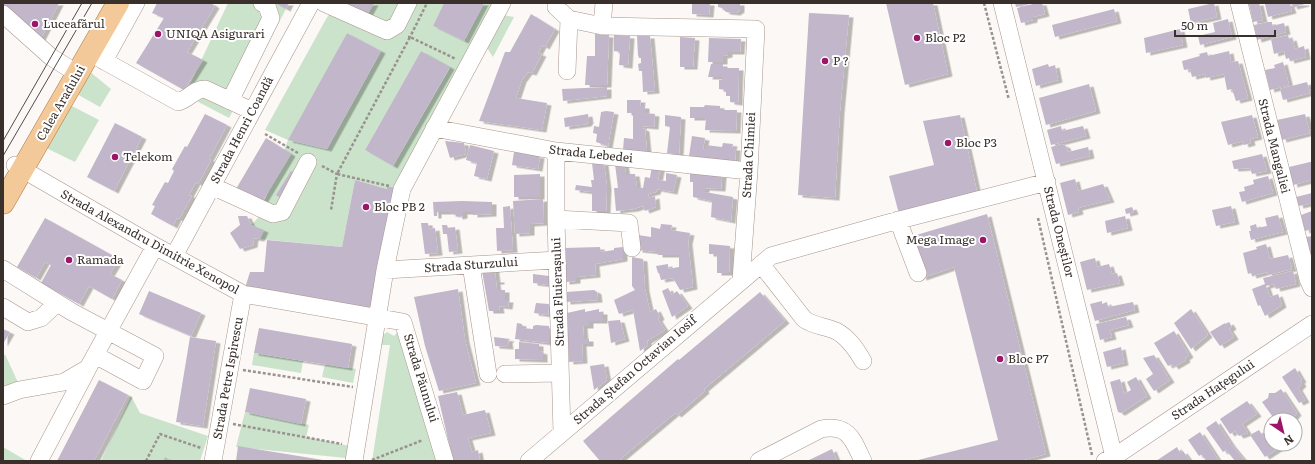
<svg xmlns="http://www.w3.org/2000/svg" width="1315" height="464" font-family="Literata,serif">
	<defs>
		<filter id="shadow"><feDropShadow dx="4.5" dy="2.5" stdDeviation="0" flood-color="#0004"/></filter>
	</defs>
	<rect width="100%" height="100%" fill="#fcf8f6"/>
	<path fill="#cbe2cb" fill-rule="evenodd" d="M228 3H275L286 9 229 118 185 95Z
		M374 3H444L433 26 464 41 484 3H502L402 189 388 186 387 189 355 180 342 247 260 239 251 225 258 218 288 140 265 130 326 19 335 5ZM347 33 381 51 327 149 289 140ZM421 51 450 68 393 166 365 150Z
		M502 15 514 17 493 57 485 45Z
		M89 71 111 89 100 107 75 93Z
		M70 105 99 120 75 162 44 147Z
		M405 324 445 461H372L390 345H380L382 336 387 332 394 336Z
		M254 353 303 361 301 373 252 365Z
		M5 354 20 387 3 392V357Z
		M325 364 356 369 353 383 322 377Z
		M131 396 140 413 208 436 200 461H172L165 457 163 461H101Z
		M245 412 309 425 306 437 350 446 346 458 236 447Z
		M3 447 27 461H3Z"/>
	<path fill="#c1b6ca" filter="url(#shadow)" d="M3 3H59L39 42 3 5Z
		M157 3H211L215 6 187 52 203 60 184 90 136 63 164 18 152 13Z
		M275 3H289L286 9Z
		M337 3H374L365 19Z
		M444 3H484L464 41 433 26Z
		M692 3H710L709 15 692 14Z
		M718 3H740V10L736 13 726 12 722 8 718 7Z
		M886 3H933L948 74 905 85Z
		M1015 3H1030V4L1016 7Z
		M1037 3H1042L1045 14 1033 17V20L1021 23 1017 8Z
		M1214 3 1217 17 1191 23 1188 9Z
		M1259 3 1263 20 1253 22 1249 4Z
		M1268 3H1305V4L1293 7 1292 4 1290 5 1292 11 1268 17 1265 4Z
		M1114 9 1117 21 1055 37 1052 25Z
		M809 13 849 15 840 111 835 198 798 195Z
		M531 14 555 29 545 47 542 45 538 53 542 54 532 73 528 72 522 80 516 98 547 103 542 130 479 121 505 52H510Z
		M1228 19 1232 37 1200 45 1198 36 1215 32 1213 23Z
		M1268 22H1272V26L1284 23 1286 32 1257 40 1254 25Z
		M1180 29 1183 45 1146 53 1144 38Z
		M347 33 381 51 327 149 288 140Z
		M595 34 609 35 607 85H585L587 56H595Z
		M614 35 630 36 628 66 619 65 620 52 614 51Z
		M1288 35 1289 39 1292 38 1295 49 1304 46 1306 57 1290 61 1289 58 1286 59 1284 51 1274 54 1271 39Z
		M637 36H650L655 91 643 92 642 71H639L638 64 641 63V58H639L638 55Z
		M680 37 695 38 693 67H680Z
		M709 38 741 39 740 52H728V55L723 56V62H708Z
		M421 51 450 67 393 166 365 150Z
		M1229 51 1231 62 1238 61 1248 98 1236 101 1232 89 1227 90 1224 74 1206 78 1205 74 1192 77 1190 69 1184 70 1182 61 1200 56 1199 54 1207 52 1208 56Z
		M1283 62 1289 85 1270 90 1265 70 1275 68 1274 65Z
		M711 64H723V68H739L738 103 730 102V96H726V90L719 89V80H722V77H708Z
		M1048 64 1049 67 1055 65 1058 80 1036 86 1032 69Z
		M1307 82 1310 93 1283 100 1280 89Z
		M1089 84 1096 111 1046 125 1039 98Z
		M607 87V96L563 101 562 89Z
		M627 100H641L640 106H645V113L655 114 654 127 642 126V128L645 129 647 151 623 150 624 138 633 139V113H627Z
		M705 105 720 106V110H737L736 131 705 130 706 118H690V107H704Z
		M606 111 614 112 608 146 596 142 597 134 593 133 594 126 599 127 601 112Z
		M205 114 227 125 209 159 211 160 198 184 196 182 189 195 192 196 179 219 177 218 173 226 151 214 155 206 152 205 165 182 168 183 174 171 172 169 185 146 187 147Z
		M588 114 589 121 587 124 565 127 564 118Z
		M1305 114 1310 133 1282 140 1277 120Z
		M665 115 681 117 679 155 667 153 670 127 665 126Z
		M960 115 977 192 899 214 889 176 934 165 923 121Z
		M1252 115 1258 137 1250 139 1251 143 1244 145 1243 141 1228 145 1221 122Z
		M115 123 142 137 114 191 87 177Z
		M1061 126 1062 131 1083 126 1086 136 1051 145 1047 130Z
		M692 136 705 138 703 149H706V145L722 147 723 143 733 144 732 148H736L735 162 689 156Z
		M266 138 291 154 261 204 236 189Z
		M445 141 464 143 466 154 450 158Z
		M1062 144 1066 146 1068 152 1088 147 1090 156 1056 164 1051 147Z
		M470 145 494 151 487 179 474 176 477 163 466 160Z
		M514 152 540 156 538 169 512 165Z
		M1262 154 1267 171 1252 174 1250 168 1234 169 1232 161Z
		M1310 162H1312V180L1293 185 1289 167Z
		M592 163H604L607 187 606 211H592V192L575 190 576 185 592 187 591 180H594Z
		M624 163 626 174H635L637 188H643L645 177 650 178 652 164 661 165 658 180 666 181V173L677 175 673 192 657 189 656 192 648 194 649 198 655 196 656 207 645 211 643 206 634 209 616 211 614 188H618L615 164Z
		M291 171 298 175 284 200 276 195Z
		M690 173 722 175 721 189 705 188V192L733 197 731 221 711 217 712 201 693 197V182H690Z
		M540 174V197H514V175Z
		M1268 176 1273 193 1242 202 1239 192 1245 191 1244 187 1254 184 1253 180Z
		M1075 179 1078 191 1103 184 1110 200 1078 208 1079 212 1068 215 1060 183Z
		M355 180 387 189V186L402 189 377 317 245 288 250 272H264L267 240 342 247Z
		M1312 193V203L1299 206 1296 197Z
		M543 199 544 223 530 224V233L515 234 513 201Z
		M462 201 492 202V214L473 215V212H463V216L458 217V215L451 214V212H437V216H434L433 202Z
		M510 206 513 250 497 251 496 228H504L503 207Z
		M1231 206 1235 222 1216 226 1212 210Z
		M1132 207 1134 212 1126 214 1125 209Z
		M1312 211V229L1305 231 1301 215Z
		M987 214 1046 454 1020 461H914L998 440 954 267 922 278 913 236Z
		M1278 215 1283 232 1251 240 1249 231H1251L1250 226 1256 224 1257 228 1267 226 1265 218Z
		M238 216H247L251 225 264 230 260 239 254 238 253 245 240 249 230 233 240 225Z
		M1125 216 1128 228 1107 233 1105 221Z
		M45 218 119 259 110 274 122 280 112 299 89 286 79 304 41 283 51 265 45 262 36 278 17 267Z
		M421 223H428L429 229 435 228 438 253 425 254Z
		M661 224 672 225 671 230 690 233 688 242 693 287 680 290 673 278 661 280 659 273H658L656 266 668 264V269L679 267V255H658V252L638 250V235L651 237V227L660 229Z
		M442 225H447L448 228 455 227 458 251 449 252 447 234H443Z
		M1312 236V254L1310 255 1306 237Z
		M709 244 730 246 729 273H717V258L716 254H709Z
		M1266 244 1270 259 1288 255 1292 269 1268 275 1267 272 1252 276 1251 273 1248 274 1243 253 1257 249 1256 247Z
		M600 247 601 252 614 250V248L623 247V259L595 264 596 275 576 277V281L565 282 564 248Z
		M632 257 643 259 645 289 650 312 656 309 660 317 658 319 665 330 647 341 648 345 640 351 633 310 619 314 614 300 635 290 632 286Z
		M1095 258 1097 267 1109 264 1112 274 1117 273 1120 283 1087 290 1080 262Z
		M494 264 496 280H500V282H496L497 290H505V300H509L508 307 499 306 500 311H489L481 265Z
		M1293 271 1296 284 1276 289 1274 284 1266 286 1270 297 1278 294 1282 305 1265 316 1260 305 1258 306 1252 289 1265 284 1263 278Z
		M533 274 549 276 550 285 533 283Z
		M668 288 672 295 677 291 688 306 672 317 662 291Z
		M458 289 465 340 476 383 439 391 425 346 414 297Z
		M594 290 597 292 598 300 566 302V292Z
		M149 291 201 313 191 336 139 314Z
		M760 292 785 321 704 389 705 391 677 415 675 413 618 461H600L583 441 678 359 679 360Z
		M1102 301V304L1107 302 1108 307 1133 302 1135 310 1095 321 1090 304Z
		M536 303 549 304 548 315 534 313Z
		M585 309V312L599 309V312H603V321H589V326H583L584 339H589V344H582L583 361 569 362 567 313Z
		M1191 309 1208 335 1191 349 1174 323Z
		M1126 317 1129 325 1110 330 1112 337 1100 340 1096 324Z
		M620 320 625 339 611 343 608 321Z
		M1229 322 1232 327 1229 329 1234 337 1220 346 1210 332 1225 323V324Z
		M517 323 522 324V328L533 329V326L536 325 549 326V343L515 339Z
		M259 328 352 344 348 368 254 353Z
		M3 329 10 332 3 344Z
		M1174 331 1189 355 1185 358 1186 360 1174 367 1172 364 1168 366 1154 343Z
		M190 337 216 341 203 426 176 422Z
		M494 337 510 339 508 341 509 347 495 346Z
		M519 342 539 344V351L543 352V360L515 359V349H519Z
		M1121 347 1124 363 1107 367 1103 352Z
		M1154 355 1170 380 1154 391 1146 379 1153 374 1143 358Z
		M604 364 607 380 594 390 590 366Z
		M1295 368 1302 380 1300 381 1302 384 1298 388 1305 400 1299 403 1282 377Z
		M1136 377 1147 396 1121 413 1118 412 1110 382 1120 379 1124 394 1131 390 1127 382Z
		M99 380 128 395 94 461H57Z
		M250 388 306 399 301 424 245 412Z
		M1281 389 1297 413 1291 420H1275L1262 402 1268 398 1269 393H1275Z
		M457 392 463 415 485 410 491 433 468 438 472 452 478 450 480 461H453L438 396Z
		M1247 401 1257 414 1242 424 1248 433 1239 436 1235 431 1230 434 1220 419Z
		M1216 421 1231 444 1245 461H1235L1226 450 1223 452 1206 428Z
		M1259 430 1268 444 1271 442V444H1276L1279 448 1265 457 1250 435Z
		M1200 432 1219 461H1206L1202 454 1199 456 1188 440Z
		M238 446 323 460V461H236Z
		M1177 447 1180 453 1183 451 1190 461H1156Z
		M832 449 837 461H807Z
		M165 457 172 461H163Z"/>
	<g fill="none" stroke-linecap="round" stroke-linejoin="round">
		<g stroke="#a9958a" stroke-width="18">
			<path id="minor" d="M324 3 387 31 397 25 408 3
				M557 3 556 7 569 19 567 71
				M1002 3 1115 461
				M1239 3 1308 279 1312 288
				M3 14 51 57 78 74
				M569 19 602 26 756 29 749 171 741 280
				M602 26 604 3
				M90 53 178 102C189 99 194 89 205 89L252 111
				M104 61 136 3
				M230 101 271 18 267 6 262 3
				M434 128 556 151 749 171
				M556 151V219L562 433
				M15 165 155 246 243 294 403 322 445 461
				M212 186 273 214 282 212 308 162
				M556 219 629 223 632 248
				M898 220 918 273
				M174 256 311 3
				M761 264 804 319C813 326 825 326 836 331 848 337 856 349 863 361
				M471 265 488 374
				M3 269 72 312 155 356 143 381 95 355
				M385 270 557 260
				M3 307 28 322 41 318 57 303
				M505 374 560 373
				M3 396 19 390 64 382 88 368 155 246
				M39 461 87 370
				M213 461 243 294
				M354 461 385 270 402 189 502 3
				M529 461 771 256 888 223 1047 182
				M759 461 821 429C849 424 853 440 863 461
				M1105 461 1114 457 1312 324"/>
		</g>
		<g stroke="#ad7c47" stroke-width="23">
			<path id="major" d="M3 203 118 3"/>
		</g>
		<path stroke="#99928f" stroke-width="2.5" stroke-dasharray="3 2" stroke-linecap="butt" d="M984 3 1009 100
			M408 37H410L427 3
			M265 134 298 153
			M322 166 337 174 331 210
			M389 186 337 174 410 37 456 59
			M1038 218 1092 455
			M243 370 353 387
			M233 424 342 444
			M372 460 423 440
			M146 461 160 434 201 448"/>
		<use href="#minor" stroke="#fff" stroke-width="17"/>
		<use href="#major" stroke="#f3c99a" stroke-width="22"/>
		<path stroke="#544c48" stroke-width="1" d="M3 141 82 3
			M3 156 92 3"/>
	</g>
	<g fill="#9b1669" stroke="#fff" stroke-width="1.5">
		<circle cx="35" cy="24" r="4"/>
		<circle cx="158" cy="34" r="4"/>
		<circle cx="917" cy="38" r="4"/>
		<circle cx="825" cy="61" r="4"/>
		<circle cx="948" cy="143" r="4"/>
		<circle cx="115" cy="157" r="4"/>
		<circle cx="366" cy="207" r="4"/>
		<circle cx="983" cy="240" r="4"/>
		<circle cx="69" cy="260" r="4"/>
		<circle cx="1000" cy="359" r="4"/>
	</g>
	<g text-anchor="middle" stroke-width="4" stroke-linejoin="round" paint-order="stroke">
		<g font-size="12" fill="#39302c" stroke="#fff" text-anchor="start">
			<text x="43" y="28">Luceafărul</text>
			<text x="166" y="38">UNIQA Asigurari</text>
			<text x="925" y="42">Bloc P2</text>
			<text x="833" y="65">P ?</text>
			<text x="956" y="147">Bloc P3</text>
			<text x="123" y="161">Telekom</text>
			<text x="374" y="211">Bloc PB 2</text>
			<text x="975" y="244" text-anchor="end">Mega Image</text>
			<text x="77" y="264">Ramada</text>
			<text x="1008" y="363">Bloc P7</text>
		</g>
		<g font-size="12" fill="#39302c" stroke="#fff">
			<text transform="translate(61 103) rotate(-60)" y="4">Calea Aradului</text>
			<text transform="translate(242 130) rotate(-62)" y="4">Strada Henri Coandă</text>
			<text transform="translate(1274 146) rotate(76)" y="4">Strada Mangaliei</text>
			<text transform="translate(591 154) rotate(6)" y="4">Strada Lebedei</text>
			<text transform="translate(749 155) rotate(-87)" y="4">Strada Chimiei</text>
			<text transform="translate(1059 232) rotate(76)" y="4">Strada Oneștilor</text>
			<text transform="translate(150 242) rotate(29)" y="4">Strada Alexandru Dimitrie Xenopol</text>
			<text transform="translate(471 265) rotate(-4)" y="4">Strada Sturzului</text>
			<text transform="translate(558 292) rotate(-92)" y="4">Strada Fluierașului</text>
			<text transform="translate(635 370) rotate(-41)" y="4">Strada Ștefan Octavian Iosif</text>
			<text transform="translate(228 378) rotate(-80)" y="4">Strada Petre Ispirescu</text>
			<text transform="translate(421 378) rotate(73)" y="4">Strada Păunului</text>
			<text transform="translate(1213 390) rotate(-34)" y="4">Strada Hațegului</text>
		</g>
	</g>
	<rect width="1315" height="464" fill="none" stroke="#39302c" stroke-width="8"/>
	<g transform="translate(1283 432) rotate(145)"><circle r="19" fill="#ffffff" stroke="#b0acab"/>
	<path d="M0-3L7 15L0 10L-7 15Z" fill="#9b1669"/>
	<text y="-6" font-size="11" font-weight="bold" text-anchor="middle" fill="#39302c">N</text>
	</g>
	<path d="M1175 30v6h100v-6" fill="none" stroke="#39302c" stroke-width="2"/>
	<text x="1181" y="30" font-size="12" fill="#39302c" stroke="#ffffff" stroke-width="3" paint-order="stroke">50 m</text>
</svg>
